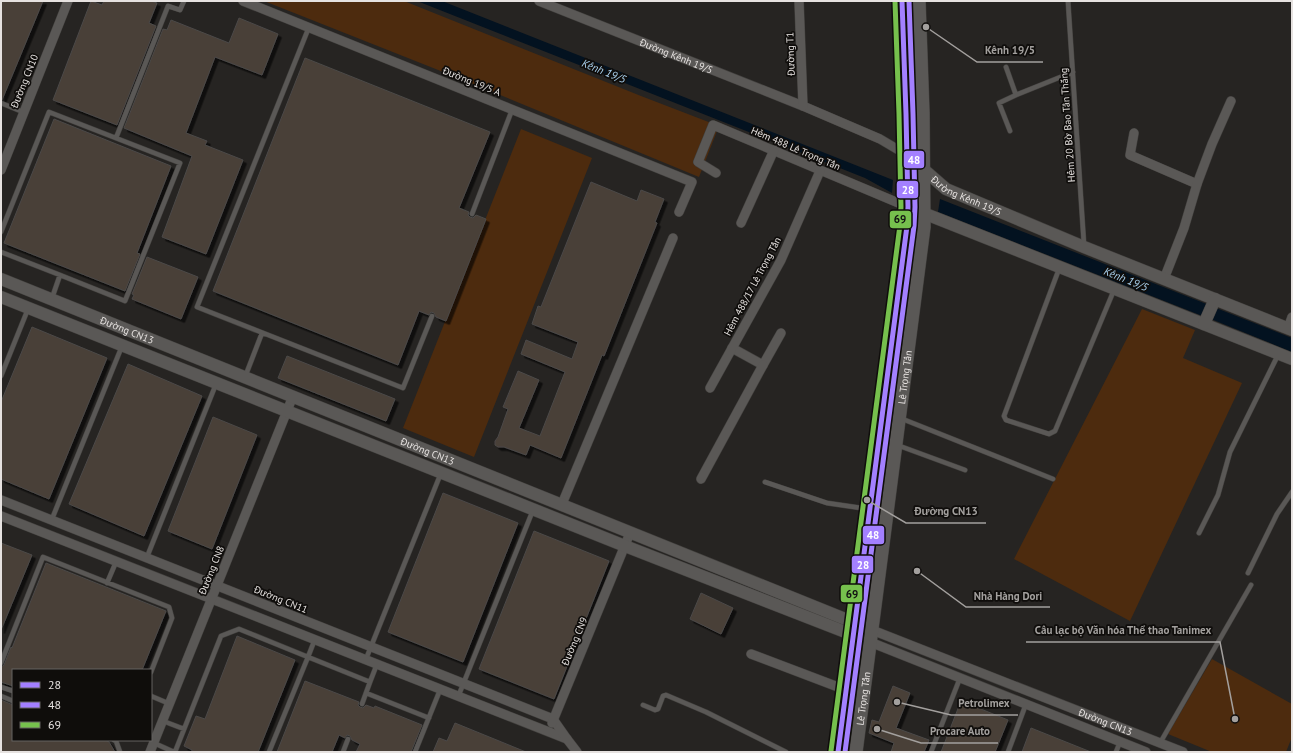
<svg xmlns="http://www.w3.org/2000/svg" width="1293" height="753" font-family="'PT Sans',sans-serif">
	<defs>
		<filter id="shadow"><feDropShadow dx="3.5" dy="3.5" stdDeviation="0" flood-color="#0009"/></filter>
	</defs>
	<rect width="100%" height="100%" fill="#262422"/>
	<path fill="#4d2b0e" d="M264 1H404L641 96 719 126 699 177 471 83Z
		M521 129 592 158 474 457 403 428Z
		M1142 309 1195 330 1183 358 1242 383 1130 621 1014 559Z
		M1212 659 1292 704V737L1286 752H1212L1168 734Z"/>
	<path fill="#031220" d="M417 1H442L893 180 892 193 865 178Z
		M940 199 1209 305 1205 317 938 212Z
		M1216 308 1292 338V352L1211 319Z"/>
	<path fill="#493f37" stroke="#4b4948" filter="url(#shadow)" d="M1 1H43L2 100 1 99Z
		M91 1 102 5 104 1H151L157 3 149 23 156 26 117 125 53 100Z
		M239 18 278 34 262 75 215 57 186 133 207 141 205 145 243 160 206 254 162 237 192 156 124 128 163 29 167 30 171 20 229 43Z
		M305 58 490 132 459 208 469 212 468 215 470 217 473 218 476 215 486 219 446 321 436 317 434 313 431 312 429 315 419 311 398 365 213 291Z
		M54 119 171 166 137 253 140 254 125 291 4 243Z
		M591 182 637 201 641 190 664 199 655 222 657 223 604 356 602 355 561 458 530 445 526 455 504 447H498L495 445V441L498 437 508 409 503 407 518 371 539 380 519 428 540 436 565 372 521 354 526 340 572 359 578 342 532 324 538 306 541 307Z
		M147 257 198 277 181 319 132 299 134 295 132 294Z
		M32 327 107 358 49 499 1 479V402Z
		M287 356 395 399 386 421 278 378Z
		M128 364 202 396 144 536 69 504Z
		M213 417 257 435 212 549 168 531Z
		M443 493 518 523 463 662 388 632Z
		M534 531 609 561 554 699 479 669Z
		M1 543 32 555 1 630Z
		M46 563 166 611 142 670H13V686L1 682V667L4 665 11 647 12 648Z
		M701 593 733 608 721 634 690 619Z
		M237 636 295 660 258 752H192V750L184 746 196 716 205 719Z
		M305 681 359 702 358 705 360 707 363 708 366 705 374 708 375 706 422 725 411 752H356L360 744 352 740 350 736 347 735 345 738 339 735 332 752H277Z
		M893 686 910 693 896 728 929 740 924 752H891L894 743 869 733 872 720 879 722Z
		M1 700 13 705V740H105L109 742 115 752H1Z
		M961 701 1008 720 995 752H941Z
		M455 723 526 752H433L439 738 447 741Z
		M1031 728 1091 752H1022Z"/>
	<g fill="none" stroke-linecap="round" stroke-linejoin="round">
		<g stroke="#42403e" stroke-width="5.5">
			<path id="service" d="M1068 1 1084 245
				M309 27 197 307 403 388 432 316
				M1006 67 1016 95 1073 72
				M1 103 23 112
				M1010 131 999 103 1016 95
				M116 138 168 6 180 10 184 1
				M472 214 512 110
				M1 232 49 112 180 163 125 301 60 275 52 298
				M1 252 60 275
				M1059 269 1004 416 1006 420 1049 434 1055 431 1114 290
				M1 376 28 309
				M245 377 262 333
				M900 418 1053 479
				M897 445 965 470
				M765 482 827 503 868 509
				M52 519 122 346
				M1199 533 1218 495 1230 452 1278 355
				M147 557 216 384
				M1248 573 1277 514 1292 492
				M107 583 116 562
				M366 659 441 473
				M1 663 43 557 169 607 172 618 151 672
				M370 682 377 664
				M1 687 13 691
				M366 693 429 718
				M1 696 13 701
				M151 696 170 704
				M458 697 533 510
				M643 705 655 710 658 709 663 696 666 695 706 712 786 752
				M163 721 184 729
				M114 740 116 741 120 752
				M154 743 174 752
				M1160 743 1251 585
				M175 752 221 636 239 629 308 657 315 639
				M269 752 308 657 370 682 362 704
				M343 752 348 739
				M415 752 440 690
				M931 752 960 678
				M1008 752 1026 704
				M1116 752 1120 742"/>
		</g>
		<g stroke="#42403e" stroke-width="10">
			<g id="minor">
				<path d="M243 1 692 182 679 212"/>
				<path id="s1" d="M539 1 803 106 880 139 907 155"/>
				<path d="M799 1 803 106"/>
				<path d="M1134 133 1130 155 1197 184"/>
				<path d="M1 170 68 1"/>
				<path d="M716 173 698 162 713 125 908 207"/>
				<path d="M741 223 774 150"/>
				<path d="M1164 279 1184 228 1197 184 1212 144 1231 101"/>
				<path d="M1288 328 1292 317"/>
				<path d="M732 348 763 365 781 333"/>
				<path d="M710 388 781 260 820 171"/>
				<path d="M701 479 763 365"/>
				<path d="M1 500 553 719"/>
				<path d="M562 504 673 238"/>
				<path d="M1 516 567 739"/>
				<path id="s2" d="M872 630 1183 752"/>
				<path d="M870 642 1146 752"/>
				<path d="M751 654 846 690"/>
				<path d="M553 719 567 739 577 752"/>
				<path d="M552 723 630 533"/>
				<path d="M150 752 293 396"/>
			</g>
		</g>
		<g stroke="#42403e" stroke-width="13">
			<g id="tertiary">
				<path id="s3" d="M907 155 946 189 1084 247 1292 330"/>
				<path d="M908 207 1292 359"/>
				<path id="s4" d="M1 279 855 623"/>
				<path d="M1 297 625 546 853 635"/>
				<path d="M1204 324 1215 299"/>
			</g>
		</g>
		<g stroke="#42403e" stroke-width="14">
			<g id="secondary">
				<path d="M838 752 907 226 908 207 906 114 902 1"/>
				<path id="s5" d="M856 752 924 227 923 113 919 1"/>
			</g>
		</g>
		<use href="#service" stroke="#5a5856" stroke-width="4.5"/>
		<use href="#minor" stroke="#5a5856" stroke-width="9"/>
		<use href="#tertiary" stroke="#5a5856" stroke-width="12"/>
		<use href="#secondary" stroke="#5a5856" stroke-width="13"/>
		<g stroke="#0f0d0b" stroke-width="8">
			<path id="bus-1" d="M838 752 907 226 908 207 906 114 902 1"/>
		</g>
		<g stroke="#0f0d0b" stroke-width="8">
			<path id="bus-2" d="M845 752 914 226 915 207 913 114 909 1"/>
		</g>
		<g stroke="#0f0d0b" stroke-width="8">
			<path id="bus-3" d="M831 751 900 225 901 207 899 114 895 1"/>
		</g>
		<use href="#bus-1" stroke="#a380ff" stroke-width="5"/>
		<use href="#bus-2" stroke="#a380ff" stroke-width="5"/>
		<use href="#bus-3" stroke="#76c04d" stroke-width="5"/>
	</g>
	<g text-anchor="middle" stroke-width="3.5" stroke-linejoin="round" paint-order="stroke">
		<g font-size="10" fill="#e6e2e0" stroke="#0f0d0b">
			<text transform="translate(790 54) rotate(-92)" y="4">Đường T1</text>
			<text dy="4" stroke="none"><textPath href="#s1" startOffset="148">Đường Kênh 19/5</textPath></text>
			<text transform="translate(24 81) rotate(-68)" y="4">Đường CN10</text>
			<text transform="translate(472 81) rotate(22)" y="4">Đường 19/5 A</text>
			<text transform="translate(1067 125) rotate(-94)" y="4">Hẻm 20 Bờ Bao Tân Thắng</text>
			<text transform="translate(796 148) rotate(23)" y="4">Hẻm 488 Lê Trọng Tấn</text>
			<text dy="4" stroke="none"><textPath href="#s3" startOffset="73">Đường Kênh 19/5</textPath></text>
			<text transform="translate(752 286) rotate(-62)" y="4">Hẻm 488/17 Lê Trọng Tấn</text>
			<text dy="4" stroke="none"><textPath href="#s4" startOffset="136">Đường CN13</textPath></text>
			<text dy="4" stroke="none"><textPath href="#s5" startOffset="378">Lê Trọng Tấn</textPath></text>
			<text dy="4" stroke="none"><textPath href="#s4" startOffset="460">Đường CN13</textPath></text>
			<text transform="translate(211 570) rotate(-68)" y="4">Đường CN8</text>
			<text transform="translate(281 599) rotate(22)" y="4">Đường CN11</text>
			<text transform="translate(574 641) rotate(-67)" y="4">Đường CN9</text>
			<text dy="4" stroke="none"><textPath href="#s5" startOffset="54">Lê Trọng Tấn</textPath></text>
			<text dy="4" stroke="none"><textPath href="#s2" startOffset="251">Đường CN13</textPath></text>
		</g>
		<g font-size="11" font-style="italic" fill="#aad2ef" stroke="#0f0d0b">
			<text transform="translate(604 71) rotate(22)" y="4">Kênh 19/5</text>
			<text transform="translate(1126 279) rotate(22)" y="4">Kênh 19/5</text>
		</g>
	</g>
	<path fill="none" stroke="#a3a09e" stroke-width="1.5" d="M926 27L977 62H1043M867 500L906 523H986M917 571L966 607H1050M1235 719L1220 642H1026M897 702L951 715H1018M877 729L921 743H998"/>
	<g fill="#a3a09e" stroke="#0f0d0b" stroke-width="1.5">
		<circle cx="926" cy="27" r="4"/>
		<circle cx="867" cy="500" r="4"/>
		<circle cx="917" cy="571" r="4"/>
		<circle cx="1235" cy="719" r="4"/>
		<circle cx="897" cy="702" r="4"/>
		<circle cx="877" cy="729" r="4"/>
	</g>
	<g font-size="11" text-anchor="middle" font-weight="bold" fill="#a3a09e" stroke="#0f0d0b" stroke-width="3.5" stroke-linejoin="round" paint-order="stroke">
		<text x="1010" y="54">Kênh 19/5</text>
		<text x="946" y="515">Đường CN13</text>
		<text x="1008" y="600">Nhà Hàng Dori</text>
		<text x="1123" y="634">Câu lạc bộ Văn hóa Thể thao Tanimex</text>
		<text x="984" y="707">Petrolimex</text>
		<text x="960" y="735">Procare Auto</text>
	</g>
	<g stroke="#0f0d0b" stroke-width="1.5">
		<rect x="903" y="150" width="22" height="19" rx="4" fill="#a380ff"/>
		<rect x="896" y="180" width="23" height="19" rx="4" fill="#a380ff"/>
		<rect x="889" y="210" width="23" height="19" rx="4" fill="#76c04d"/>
		<rect x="862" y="525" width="23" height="20" rx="4" fill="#a380ff"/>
		<rect x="851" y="555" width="23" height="19" rx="4" fill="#a380ff"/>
		<rect x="840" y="584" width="23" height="19" rx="4" fill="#76c04d"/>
	</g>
	<g font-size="11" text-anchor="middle" font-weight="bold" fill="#fff">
		<text x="914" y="164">48</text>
		<text x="908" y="194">28</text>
		<text x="873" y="539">48</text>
		<text x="863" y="569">28</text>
	</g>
	<g font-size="11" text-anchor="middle" font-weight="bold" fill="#111">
		<text x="900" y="223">69</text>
		<text x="852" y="598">69</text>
	</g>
	<rect width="1293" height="753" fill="none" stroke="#e6e2e0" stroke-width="4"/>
	<rect x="12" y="669" width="140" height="72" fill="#0f0d0b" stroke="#656260"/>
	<rect x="20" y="682" width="20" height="6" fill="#a380ff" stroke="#656260"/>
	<text x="48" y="689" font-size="12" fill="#e6e2e0">28</text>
	<rect x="20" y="702" width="20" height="6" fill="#a380ff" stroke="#656260"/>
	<text x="48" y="709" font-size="12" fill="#e6e2e0">48</text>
	<rect x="20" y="722" width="20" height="6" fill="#76c04d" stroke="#656260"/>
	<text x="48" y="729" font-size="12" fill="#e6e2e0">69</text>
</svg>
